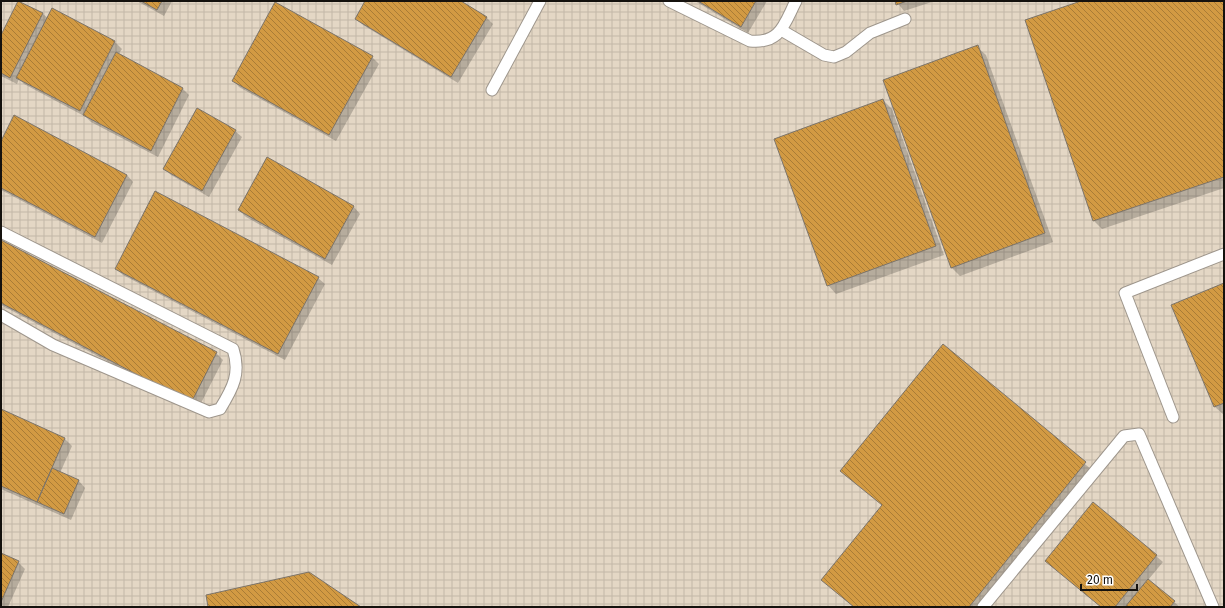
<svg xmlns="http://www.w3.org/2000/svg" width="1225" height="608" font-family="'Fira Sans',sans-serif">
	<defs>
		<pattern id="industrial-grid" width="8" height="8" patternUnits="userSpaceOnUse"><rect width="8" height="8" fill="#e4d7c5"/><path d="M0 4h8M4 0v8" fill="none" stroke="#c3b8a8"/></pattern>
		<pattern id="building-back-hatch" width="6" height="6" patternUnits="userSpaceOnUse"><rect width="6" height="6" fill="#d29a43"/><path d="M-1 5l2 2M0 0l6 6M5-1l2 2" fill="none" stroke="#a97c36"/></pattern>
	</defs>
	<rect width="100%" height="100%" fill="#ece4d8"/>
	<path fill="url(#industrial-grid)" d="M1 1H1224V607H1Z"/>
	<path fill="#0003" d="M19 1 43 14 48 18 52 9 115 42 122 49 118 55 183 89 189 95 158 157 91 122 86 117 24 84 19 79 17 84 1 76V37Z
		M137 1H172L164 16Z
		M367 1H459L486 17 493 24 458 83 363 25 356 19Z
		M695 1H767L748 33Z
		M896 1H935L904 11Z
		M1084 1H1224V188L1102 229 1094 221Z
		M977 47 986 55 1053 242 960 276 951 267Z
		M372 57 379 64 336 141 239 87 233 80Z
		M883 100 892 109 944 255 836 294 828 285Z
		M235 131 242 137 209 197 171 175 164 169Z
		M1 143 127 175 133 182 102 243 1 190Z
		M268 159 354 207 360 214 332 265 246 217 239 210Z
		M1 241 216 353 223 360 198 409 1 305Z
		M116 269 318 278 325 284 285 360 123 275Z
		M1224 284V415L1215 407 1173 306Z
		M943 346 1092 470 981 607H854L822 580 883 505Z
		M1 410 65 439 72 446 60 473 79 481 85 488 71 520 1 489Z
		M1 554 18 562 25 569 8 607H1Z
		M1156 556 1163 562 1148 580 1180 607H1101L1046 561Z"/>
	<path fill="url(#building-back-hatch)" stroke="#7c746a" d="M18 1 43 13 10 78 1 73V35Z
		M141 1H162L157 10Z
		M365 1H461L487 17 451 77 355 19Z
		M698 1H756L741 27Z
		M895 1H907L896 5Z
		M1081 1H1224V177L1093 221 1025 20Z
		M275 2 373 56 329 135 232 81Z
		M52 8 115 41 80 111 16 78Z
		M978 45 1045 233 951 268 883 80Z
		M116 52 183 88 151 151 83 115Z
		M883 99 936 246 827 286 774 139Z
		M197 108 236 130 202 191 163 169Z
		M14 115 127 175 95 237 1 188V141Z
		M267 157 354 206 325 259 238 210Z
		M155 191 319 277 278 354 115 269Z
		M1 240 217 352 191 403 1 303Z
		M1224 283V403L1214 407 1171 305Z
		M943 344 1086 462 969 607H854L821 580 882 505 840 471Z
		M1 409 65 438 37 502 1 486Z
		M52 468 79 480 64 514 37 502Z
		M1093 502 1157 555 1115 607H1101L1045 561Z
		M1 553 19 561 1 602Z
		M309 572 361 607H208L206 595Z
		M1148 579 1175 601 1170 607H1125Z"/>
	<g fill="none" stroke-linecap="round" stroke-linejoin="round">
		<g stroke="#9e968c" stroke-width="13">
			<path id="lane" d="M669 1 750 41C781 44 784 24 796 1
				M781 30 824 55 834 57 846 52 870 33 905 19
				M492 90 540 1
				M1 232 233 349C241 373 233 388 220 409L209 412 53 345 1 315
				M1173 417 1125 293 1224 254
				M983 607 1124 436 1139 434 1213 607"/>
		</g>
		<use href="#lane" stroke="#fff" stroke-width="11"/>
	</g>
	<rect width="1225" height="608" fill="none" stroke="#15120e" stroke-width="4"/>
	<path d="M1081 584v6h56v-6" fill="none" stroke="#15120e" stroke-width="2"/>
	<text x="1087" y="584" font-size="12" fill="#15120e" stroke="#ffffff" stroke-width="3" paint-order="stroke">20 m</text>
</svg>
